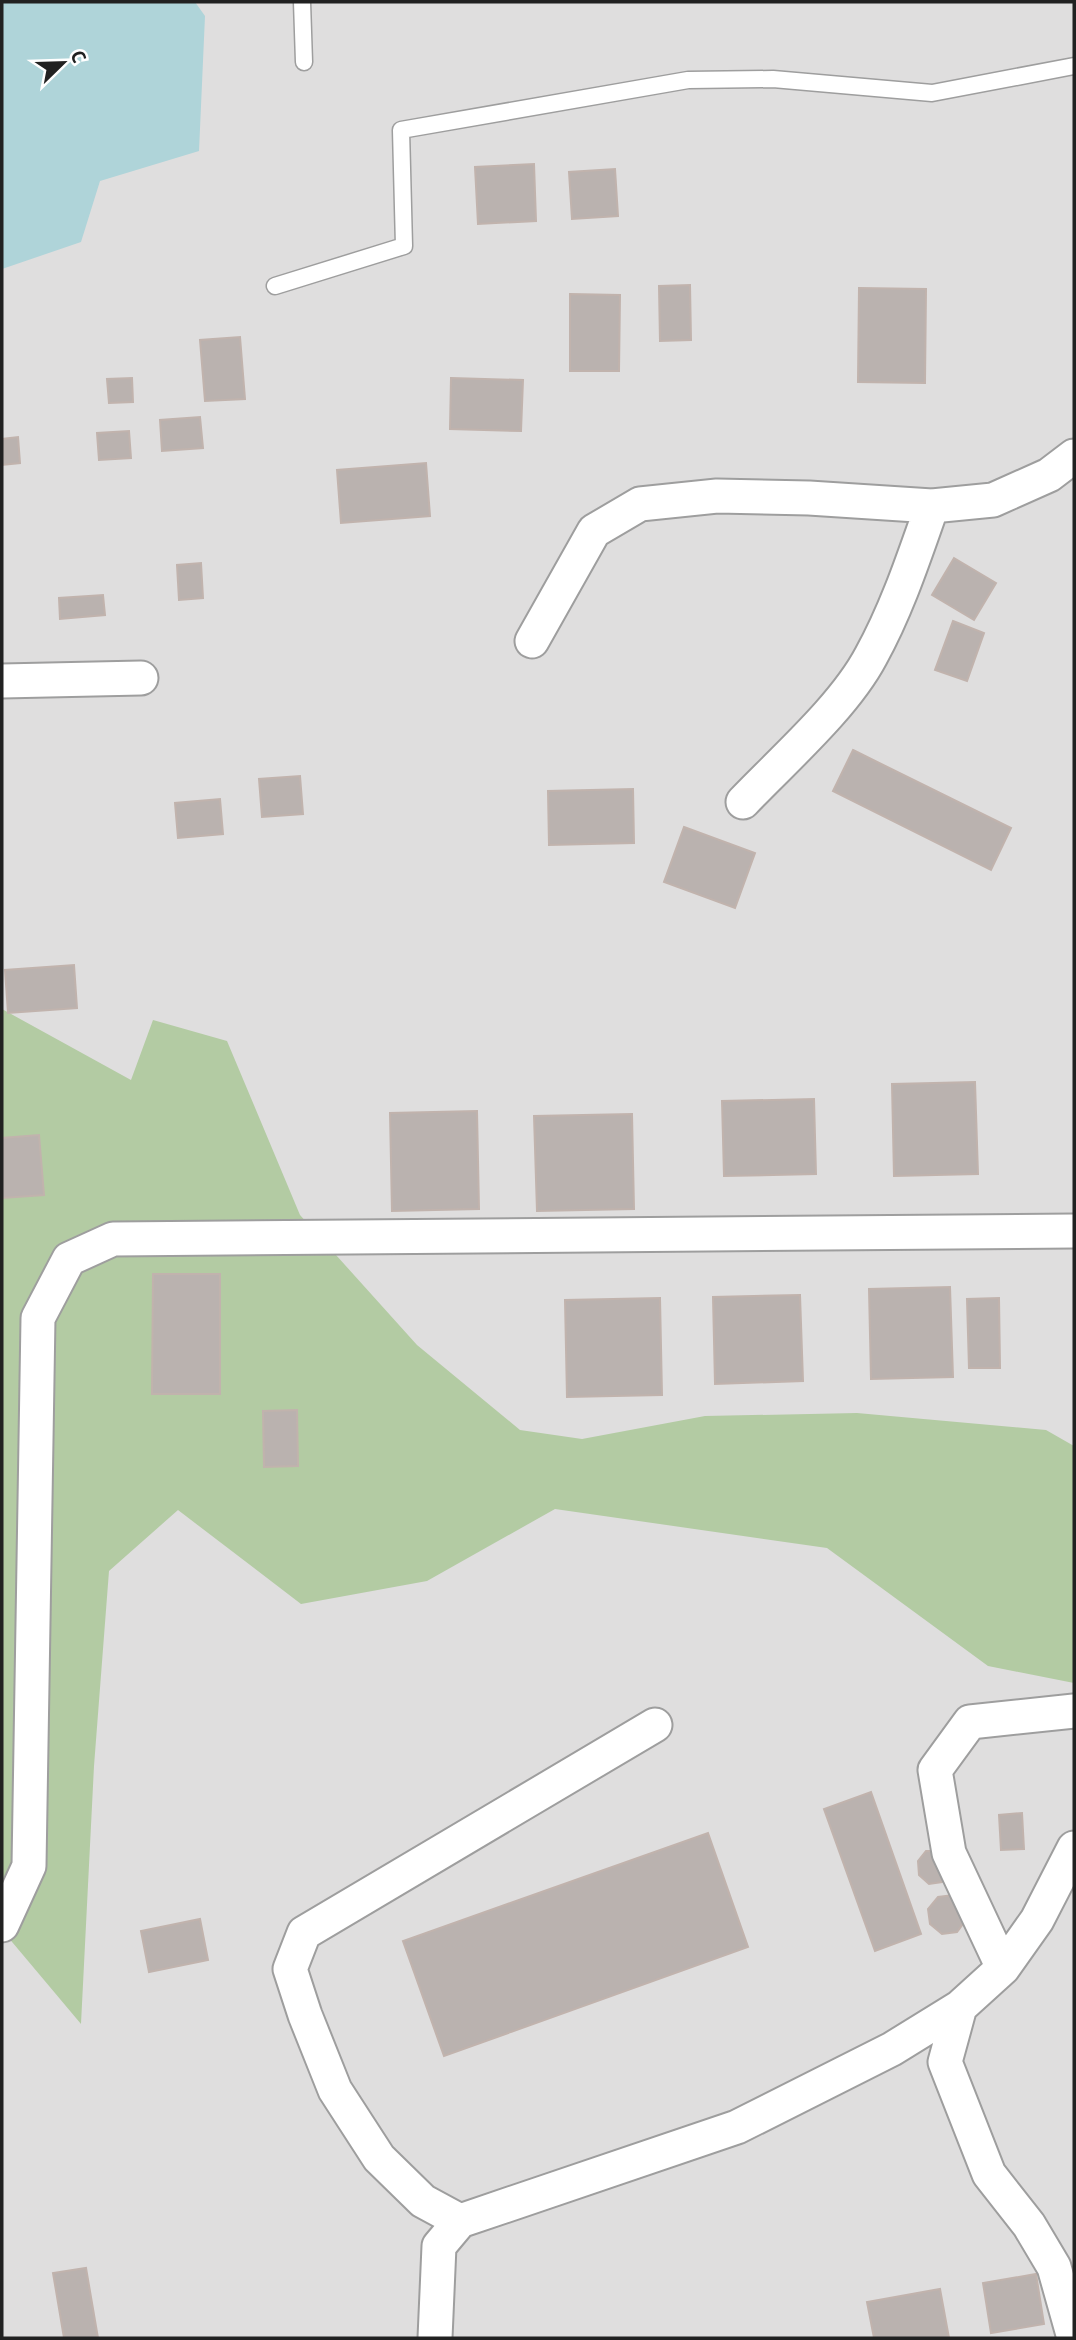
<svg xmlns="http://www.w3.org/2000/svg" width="1076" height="2340" font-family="'PT Sans',sans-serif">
	<rect width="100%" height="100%" fill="#f0ede9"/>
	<path fill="#dfdede" d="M2 2H1074V2338H2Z"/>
	<path fill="#b3cba3" d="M2 1009 131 1080 153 1020 227 1041 300 1215 417 1345 520 1430 582 1439 705 1416 857 1413 1046 1430 1074 1446V1683L988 1666 827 1548 555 1509 427 1581 301 1604 178 1510 109 1571 94 1766 81 2024 2 1930Z"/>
	<path fill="#afd4d9" d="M2 2H195L205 16 199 151 100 181 81 242 2 269Z"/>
	<path fill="#bab2af" stroke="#c1b3ad" stroke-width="2" d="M534 164 536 221 478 224 475 167Z
		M615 169 618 216 572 219 569 172Z
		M690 285 691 340 660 341 659 286Z
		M859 288 926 289 925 383 858 382Z
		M570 294 620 295 619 371H570Z
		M240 337 245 399 205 401 200 340Z
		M132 378 133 402 109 403 107 379Z
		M451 378 523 380 521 431 450 429Z
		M200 417 203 448 162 451 160 420Z
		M129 431 131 458 99 460 97 433Z
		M18 437 20 463 2 465V439Z
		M426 463 430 516 341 523 337 470Z
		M954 558 996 583 974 620 932 595Z
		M201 563 203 598 179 600 177 565Z
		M103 595 105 615 60 619 59 598Z
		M953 621 984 633 967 681 935 670Z
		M853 750 1011 828 991 870 833 791Z
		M300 776 303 814 262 817 259 779Z
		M633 789 634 843 549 845 548 791Z
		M220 799 223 834 178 838 175 803Z
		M684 827 755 853 735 908 664 882Z
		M74 965 77 1008 8 1013 5 970Z
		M975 1082 978 1174 894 1176 892 1084Z
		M814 1099 816 1174 724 1176 722 1101Z
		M477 1111 479 1209 392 1211 390 1113Z
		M632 1114 634 1209 537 1211 534 1116Z
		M39 1135 44 1195 2 1198V1138Z
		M153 1274H220V1394H152Z
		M950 1287 953 1377 871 1379 869 1289Z
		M800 1295 803 1381 715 1384 713 1297Z
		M660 1298 662 1395 567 1397 565 1300Z
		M999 1298 1000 1368H969L967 1299Z
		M297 1410 298 1466 264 1467 263 1411Z
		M871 1792 921 1934 875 1951 824 1809Z
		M1022 1813 1024 1849 1001 1850 999 1815Z
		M708 1833 748 1947 444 2056 403 1941Z
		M926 1851H939L950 1872 942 1882 929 1884 919 1875 918 1861Z
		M953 1895 966 1920 957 1932 942 1934 930 1924 928 1909 938 1897Z
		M200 1919 208 1960 149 1972 141 1931Z
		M86 2268 98 2338H64L53 2273Z
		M1036 2274 1044 2324 991 2333 983 2283Z
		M940 2289 949 2338H874L867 2302Z"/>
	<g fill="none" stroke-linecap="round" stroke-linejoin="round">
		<g stroke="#9e9e9e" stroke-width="19">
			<path id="service" d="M302 2 304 62
				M275 286 404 246 401 130 688 80 773 79 932 93 1074 66"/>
		</g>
		<g stroke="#9e9e9e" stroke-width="37">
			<path id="minor" d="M532 641 594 531 640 504 717 496 809 498 932 506 993 500 1049 475 1074 456
				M2 681 141 678
				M743 802C783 760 844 707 871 656 897 609 914 557 932 506
				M2 1925 29 1866 38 1318 69 1259 113 1239 1074 1231
				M1003 1968 949 1853 935 1770 970 1722 1074 1711
				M960 2007 945 2062 989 2174 1029 2225 1054 2267 1074 2338
				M460 2221 423 2201 379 2158 335 2090 305 2015 290 1969 304 1933 655 1725
				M435 2338 439 2246 460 2221 737 2127 892 2049 960 2007 1003 1968 1037 1920 1074 1848"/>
		</g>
		<use href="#service" stroke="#fff" stroke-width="16"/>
		<use href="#minor" stroke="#fff" stroke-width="33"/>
	</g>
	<rect width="1076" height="2340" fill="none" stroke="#212121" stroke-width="7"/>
	<g transform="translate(63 63) rotate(67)" stroke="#ffffff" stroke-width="5" paint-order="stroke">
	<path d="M0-5L12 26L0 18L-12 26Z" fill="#212121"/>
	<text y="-10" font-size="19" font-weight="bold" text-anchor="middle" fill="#212121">С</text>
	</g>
</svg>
